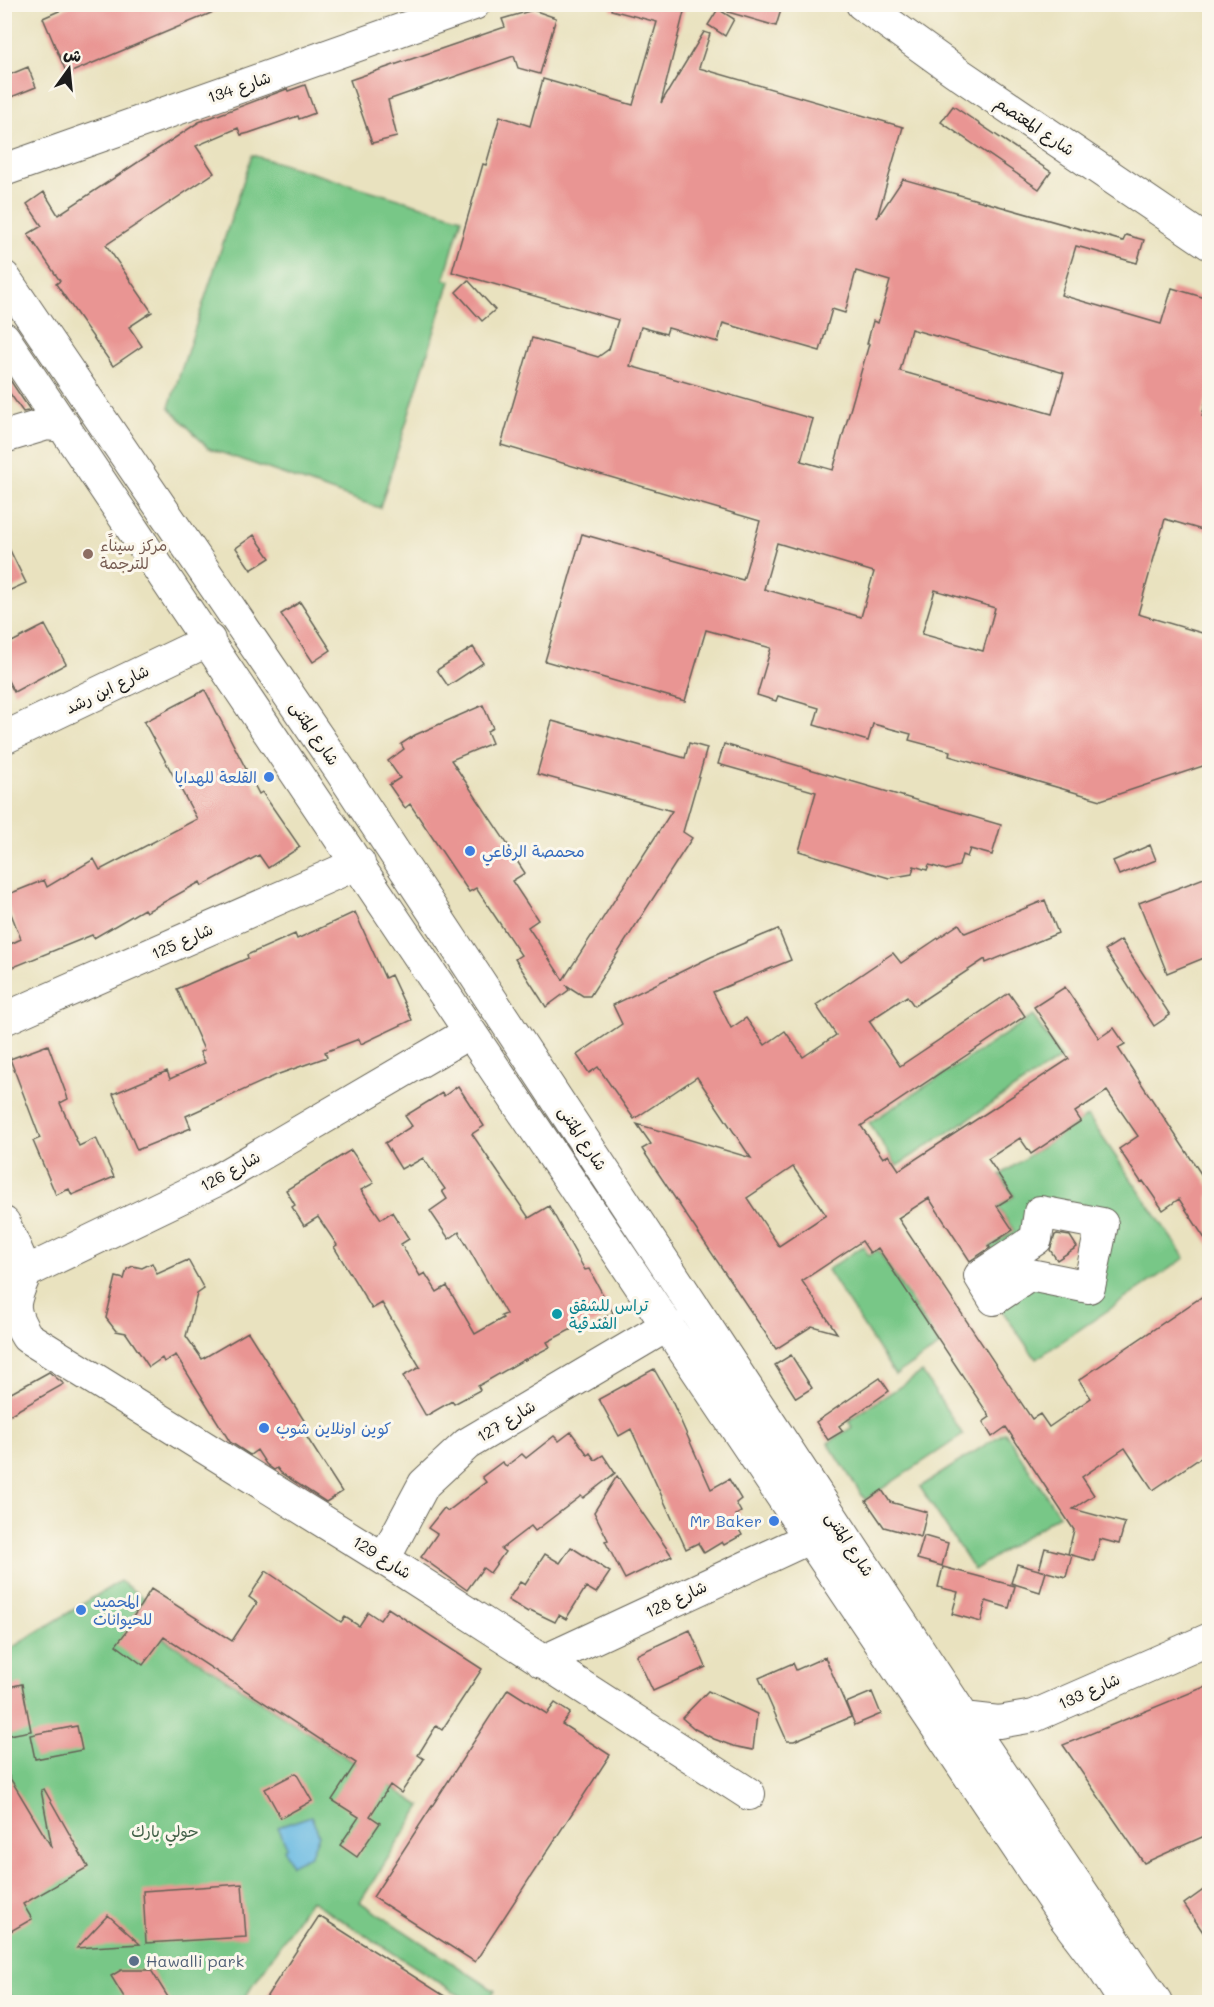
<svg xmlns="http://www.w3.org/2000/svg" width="1214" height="2007" font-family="Mali,'Playpen Sans Arabic',sans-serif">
	<rect width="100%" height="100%" fill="#fbf7ec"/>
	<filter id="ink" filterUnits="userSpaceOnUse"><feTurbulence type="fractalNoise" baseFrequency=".0167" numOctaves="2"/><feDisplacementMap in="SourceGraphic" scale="12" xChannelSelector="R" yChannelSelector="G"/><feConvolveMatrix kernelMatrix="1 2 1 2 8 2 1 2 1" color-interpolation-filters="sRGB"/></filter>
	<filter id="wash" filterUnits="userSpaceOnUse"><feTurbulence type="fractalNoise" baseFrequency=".008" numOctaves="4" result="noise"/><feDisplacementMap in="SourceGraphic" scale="24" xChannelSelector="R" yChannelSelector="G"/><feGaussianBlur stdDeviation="1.35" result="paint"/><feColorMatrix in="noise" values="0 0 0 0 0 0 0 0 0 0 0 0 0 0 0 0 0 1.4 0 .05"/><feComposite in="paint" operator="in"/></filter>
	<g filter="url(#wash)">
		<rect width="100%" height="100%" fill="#e9e2bf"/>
		<path fill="#78c787" stroke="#4a7252" stroke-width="1.5" d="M252 155 462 218 444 279 450 281 380 508 208 448 169 407Z
			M1033 1016 1061 1058 897 1166 869 1123Z
			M1088 1116 1185 1258 1036 1359 994 1299 1030 1275 1089 1287 1102 1224 1041 1212 1000 1262 990 1247 1014 1231 998 1207 1014 1196 1000 1175Z
			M863 1246 869 1256 878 1250 940 1346 895 1375 827 1270Z
			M922 1372 963 1435 865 1500 828 1443 852 1427 848 1421Z
			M1005 1432 1059 1515 974 1570 920 1487Z
			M120 1581 145 1599 132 1618 421 1806 360 1902 495 1991 487 2002H470L310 1900 242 2002H14L5 1987V1652Z"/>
		<path fill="#67b9e2" stroke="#426a7f" stroke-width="1.5" d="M311 1816 319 1835 310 1856 291 1865 284 1849 287 1847 278 1827Z"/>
		<g id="blocks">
			<path fill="#e99593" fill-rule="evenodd" d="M75 4H230V5L67 74 43 18Z
				M612 4H686L661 103 704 32 710 34 699 68 903 127 877 218 903 179 1123 241 1126 235 1144 240 1137 263 1076 246 1061 295 1161 324 1172 288 1209 299V390L1202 416 1209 418V532L1165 519 1138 614 1209 635V764L1101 800 949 756 950 751 909 740 911 734 873 724 868 741 814 725 819 708 778 696 776 701 757 695 771 648 706 630 685 701 545 661 582 534 743 580 760 521 501 445 532 338 598 357 609 349 618 320 452 272 483 164 486 165 500 116 530 126 543 79 633 105 657 22 611 10ZM856 271 890 281 878 323 873 321 867 344H869L833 470 801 461 813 419 630 366 641 327 666 334 668 328 718 342 723 323 820 351 832 309 845 313ZM911 329 1064 373 1052 414 900 371ZM777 543 874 572 861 617 764 589ZM935 590 995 608 983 651 922 634Z
				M730 4H758L781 10 776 26 728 12Z
				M718 9 734 19 725 36 708 25Z
				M533 10 556 18 540 74 518 68 514 56 388 100 397 137 372 143 350 80 505 27 502 19Z
				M28 67 36 87 4 100V77Z
				M305 85 315 113 299 119 298 116 249 133 241 135 238 128 196 146 214 173 106 245 152 312 129 327 142 346 113 366 56 284 60 281 28 234 42 226 27 204 44 192 58 215 199 122 287 89 288 91Z
				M953 106 1051 172 1039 189 941 122Z
				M468 280 495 310 482 321 456 292Z
				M4 371 30 410 28 411 23 412 4 385Z
				M254 535 270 558 251 570 236 548Z
				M4 538 26 583 4 593Z
				M300 602 331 650 313 662 281 614Z
				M45 625 66 664 14 692 4 673V646Z
				M473 647 483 663 448 686 437 670Z
				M205 690 259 794 262 792 300 847 268 868 259 855 202 886 200 882 146 912 144 909 94 938 92 935 4 971V947L21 939 4 896 44 880 47 887 94 859 100 870 197 819 144 722Z
				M483 705 493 728 487 731 492 743 451 760 518 860 517 861 525 873 512 881 538 920 528 927 563 980 672 811 537 774 552 721 685 758 689 743 707 748 683 832 692 838 590 996H583L566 985 569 990 546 1007 515 959 521 955 476 888 469 892 410 804 405 808 389 785 400 778 388 761 404 749 401 744 415 735Z
				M724 744 1001 825 992 855 970 849 967 857 962 855 959 866 946 870 929 865 927 870 914 866 912 874 889 878 799 851 816 792 718 764Z
				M1150 845 1156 860 1119 875 1113 861Z
				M1209 876V956L1167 973 1139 903Z
				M1045 900 1058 933 986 963 985 959 914 1006 907 996 869 1021 900 1066 1009 993 1025 1016 861 1126 883 1158 889 1155 899 1170 1069 1059 1034 1007 1065 987 1099 1038 1114 1028 1125 1044 1118 1048 1209 1186V1245L1179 1199 1163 1210 1143 1181 1141 1182 1119 1149 1138 1136 1107 1091 1075 1112 1081 1121 1031 1154 1020 1138 988 1159 1013 1196 997 1206 1013 1230 988 1246 990 1248 970 1261 929 1198 898 1218 1032 1419 1040 1414 1049 1427 1091 1398 1079 1380 1209 1292V1452L1153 1490 1125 1448 1082 1477 1094 1495 1073 1509 1125 1523 1119 1544 1100 1539 1094 1561 1068 1554 1074 1530 1006 1427 992 1437 983 1422 990 1417 878 1248 870 1253 862 1241 802 1281 837 1333 812 1326 776 1349 642 1149 651 1144 637 1124 751 1158 697 1077 634 1119 598 1067 589 1073 577 1055 622 1024 613 1005 711 957 778 929 791 960 713 992 731 1028 746 1018 765 1045 785 1031 803 1057 836 1035 816 1005 893 953 901 963 959 924 965 933ZM793 1167 826 1215 779 1246 747 1198Z
				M355 912 385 978 391 975 412 1020 361 1044 359 1039 325 1052 327 1057 279 1074 186 1116 191 1128 137 1150 113 1094 167 1071 170 1079 205 1063 200 1052 204 1050 177 989 248 958 247 955 295 934 297 939Z
				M1121 940 1170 1015 1154 1026 1105 950Z
				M48 1045 68 1099 60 1103 79 1146 96 1138 114 1177 72 1195 69 1189 56 1195 33 1141 40 1138 10 1059Z
				M458 1086 484 1126 472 1134 529 1218 549 1206 585 1270 589 1269 613 1313 590 1325 587 1321 547 1342 550 1347 525 1360V1359L478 1386 480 1390 454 1404 452 1401 426 1416 403 1376 420 1367 382 1303 372 1309 334 1247 337 1245 318 1217 304 1226 292 1207 295 1205 286 1190 351 1150 374 1183 361 1190 381 1219 392 1212 409 1239 401 1244 420 1276 425 1273 437 1292 447 1286 475 1334 503 1318 501 1316 506 1314 459 1232 449 1239 430 1211 447 1199 442 1191 445 1189 423 1158 409 1166 408 1165 401 1169 385 1143 412 1126 405 1116 442 1093 444 1096Z
				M1057 1234 1070 1236 1077 1247 1057 1260 1050 1250 1055 1235Z
				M188 1260 204 1289 197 1294 186 1336 202 1359 248 1332 305 1422 299 1425 342 1492 326 1502 281 1473 277 1468 274 1470 266 1464 257 1450 250 1455 230 1442 176 1355 164 1362 162 1358 149 1367 126 1333 116 1331 106 1318 116 1277 124 1279 127 1269 133 1266 142 1268 152 1263 157 1274Z
				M791 1355 812 1388 796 1398 775 1365Z
				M654 1369 671 1399 711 1489 729 1479 741 1499 736 1503 741 1512 736 1515 741 1524 737 1526 742 1535 724 1545 722 1542 704 1553 698 1543 686 1549 631 1429 619 1436 599 1399Z
				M49 1372 64 1384 4 1418V1397Z
				M880 1378 889 1391 839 1426 843 1431 828 1440 816 1422Z
				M571 1432 588 1455 590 1453 595 1460 603 1455 615 1473 583 1498 581 1496 535 1531 531 1526 501 1549 505 1552 490 1573 483 1568 467 1590 421 1557 437 1534 428 1528 444 1508 448 1511 486 1482 482 1477 502 1462 506 1466 522 1454 526 1458 554 1436 559 1441Z
				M617 1476 672 1556 625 1579 605 1541 608 1540 594 1512Z
				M882 1490 890 1502 927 1512 921 1537 884 1527 866 1501Z
				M924 1536 948 1543 942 1566 917 1559Z
				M571 1547 610 1572 596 1593 586 1587 566 1619 559 1615 555 1622 530 1610 528 1612 508 1600 520 1582 525 1585 545 1554 560 1563Z
				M1045 1548 1072 1555 1066 1577 1039 1570Z
				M1017 1564 1046 1572 1040 1592 1011 1583Z
				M943 1567 1015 1586 1009 1608 986 1601 981 1622 952 1614 958 1592 938 1587Z
				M266 1571 341 1622 345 1617 359 1626 368 1612 380 1620 388 1608 482 1669 442 1730 436 1726 418 1755 424 1759 401 1793 390 1785 370 1816 380 1823 357 1857 340 1845 359 1817 332 1800 356 1763 164 1637 143 1665 116 1645 136 1619 133 1617 151 1589 232 1641 257 1603 249 1597Z
				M690 1630 706 1667 653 1691 636 1655Z
				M825 1657 851 1717 794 1741H787L759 1678 793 1663 796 1670Z
				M22 1684 31 1731 4 1736V1688Z
				M1209 1685V1834L1144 1863 1063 1745Z
				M508 1689 547 1714 555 1703 570 1713 562 1724 610 1755 475 1962 373 1897Z
				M708 1691 757 1714 753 1750 733 1746 714 1739 695 1729 682 1718Z
				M872 1692 881 1714 855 1725 846 1703Z
				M77 1726 82 1750 35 1759 30 1735Z
				M4 1768 52 1848 41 1790 44 1789 88 1867 23 1904 32 1919 4 1935Z
				M296 1773 312 1801 281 1818 265 1789Z
				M242 1884 246 1937 146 1943 143 1891Z
				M1209 1886V1941L1184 1904Z
				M108 1915 140 1944 77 1948Z
				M319 1916 454 2002H263Z
				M121 1970H151L171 2002H127L111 1976Z"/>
		</g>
	</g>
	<g filter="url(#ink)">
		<use href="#blocks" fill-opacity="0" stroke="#646155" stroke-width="1.5"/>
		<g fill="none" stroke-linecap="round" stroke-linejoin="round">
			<g stroke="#646155" stroke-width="34">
				<path id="minor" d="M862 4 955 71 1210 244
					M4 170 474 4
					M4 277 340 770 964 1718 1156 2002
					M4 338 1065 1918 1105 1971 1125 2002
					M4 437 47 424 64 426
					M4 738 209 640
					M4 1019 359 863
					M470 1032 219 1179 26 1272C13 1303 9 1307 27 1337L384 1559 749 1794
					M1040 1212 1102 1224 1089 1287 1030 1275 994 1299 980 1276 1036 1239Z
					M4 1223 26 1272
					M384 1559 424 1484 467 1444 668 1325
					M542 1662 811 1537
					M964 1718 999 1722 1034 1716 1210 1639"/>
			</g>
			<use href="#minor" stroke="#fff" stroke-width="32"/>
		</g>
	</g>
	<circle fill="#8d6e63" stroke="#fbf7ec" stroke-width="2" cx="88" cy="554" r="6"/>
	<g fill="#3f7fe0" stroke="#fbf7ec" stroke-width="2">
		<circle cx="269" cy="777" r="6"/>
		<circle cx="470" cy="851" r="6"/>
		<circle cx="264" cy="1428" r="6"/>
		<circle cx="774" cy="1521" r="6"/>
		<circle cx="81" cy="1610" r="6"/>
	</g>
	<circle fill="#0f9aa8" stroke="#fbf7ec" stroke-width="2" cx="557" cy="1314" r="6"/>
	<circle fill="#5c6f8a" stroke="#fbf7ec" stroke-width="2" cx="134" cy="1961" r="6"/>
	<g text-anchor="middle" stroke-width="6" stroke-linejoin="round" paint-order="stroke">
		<g font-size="16" fill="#1c1c1c" stroke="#fbf7ec">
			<text transform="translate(239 87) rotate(-19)" y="6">شارع 134</text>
			<text transform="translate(1035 126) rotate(34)" y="6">شارع المعتصم</text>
			<text transform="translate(107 689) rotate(-26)" y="6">شارع ابن رشد</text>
			<text transform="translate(315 733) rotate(56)" y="6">شارع المثنى</text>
			<text transform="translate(182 941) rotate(-24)" y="6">شارع 125</text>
			<text transform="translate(583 1138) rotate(57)" y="6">شارع المثنى</text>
			<text transform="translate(230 1171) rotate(-29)" y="6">شارع 126</text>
			<text transform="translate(506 1421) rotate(-31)" y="6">شارع 127</text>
			<text transform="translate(850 1544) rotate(57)" y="6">شارع المثنى</text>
			<text transform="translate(382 1557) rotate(32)" y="6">شارع 129</text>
			<text transform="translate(676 1599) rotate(-25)" y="6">شارع 128</text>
			<text transform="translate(1089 1691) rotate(-24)" y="6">شارع 133</text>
		</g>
		<g font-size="16" fill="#785e54" stroke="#fbf7ec" text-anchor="start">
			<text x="100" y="551">مركز سيناًء<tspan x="100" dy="18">للترجمة</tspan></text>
		</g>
		<g font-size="16" fill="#366cbe" stroke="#fbf7ec" text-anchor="start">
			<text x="257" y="783" text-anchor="end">القلعة للهدايا</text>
			<text x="482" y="857">محمصة الرفاعي</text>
			<text x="276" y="1434">كوين اونلاين شوب</text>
			<text x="762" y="1527" text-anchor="end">Mr Baker</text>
			<text x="93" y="1607">المحميد<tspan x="93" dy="18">للحيوانات</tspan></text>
		</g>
		<g font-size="16" fill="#0d838f" stroke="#fbf7ec" text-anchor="start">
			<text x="569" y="1311">تراس للشقق<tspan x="569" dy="18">الفندقية</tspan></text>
		</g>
		<g font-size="16" fill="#416047" stroke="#fbf7ec">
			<text x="165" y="1837">حولي بارك</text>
		</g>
		<g font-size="16" fill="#4e5e75" stroke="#fbf7ec" text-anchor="start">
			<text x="146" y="1967">Hawalli park</text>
		</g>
	</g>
	<rect width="1214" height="2007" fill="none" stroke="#fbf7ec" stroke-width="24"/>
	<g transform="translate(69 69) rotate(15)" stroke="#fbf7ec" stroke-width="4.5" paint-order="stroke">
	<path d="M0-4.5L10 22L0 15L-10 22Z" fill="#1c1c1c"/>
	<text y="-9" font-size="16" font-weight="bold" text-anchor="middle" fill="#1c1c1c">ش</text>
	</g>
</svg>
